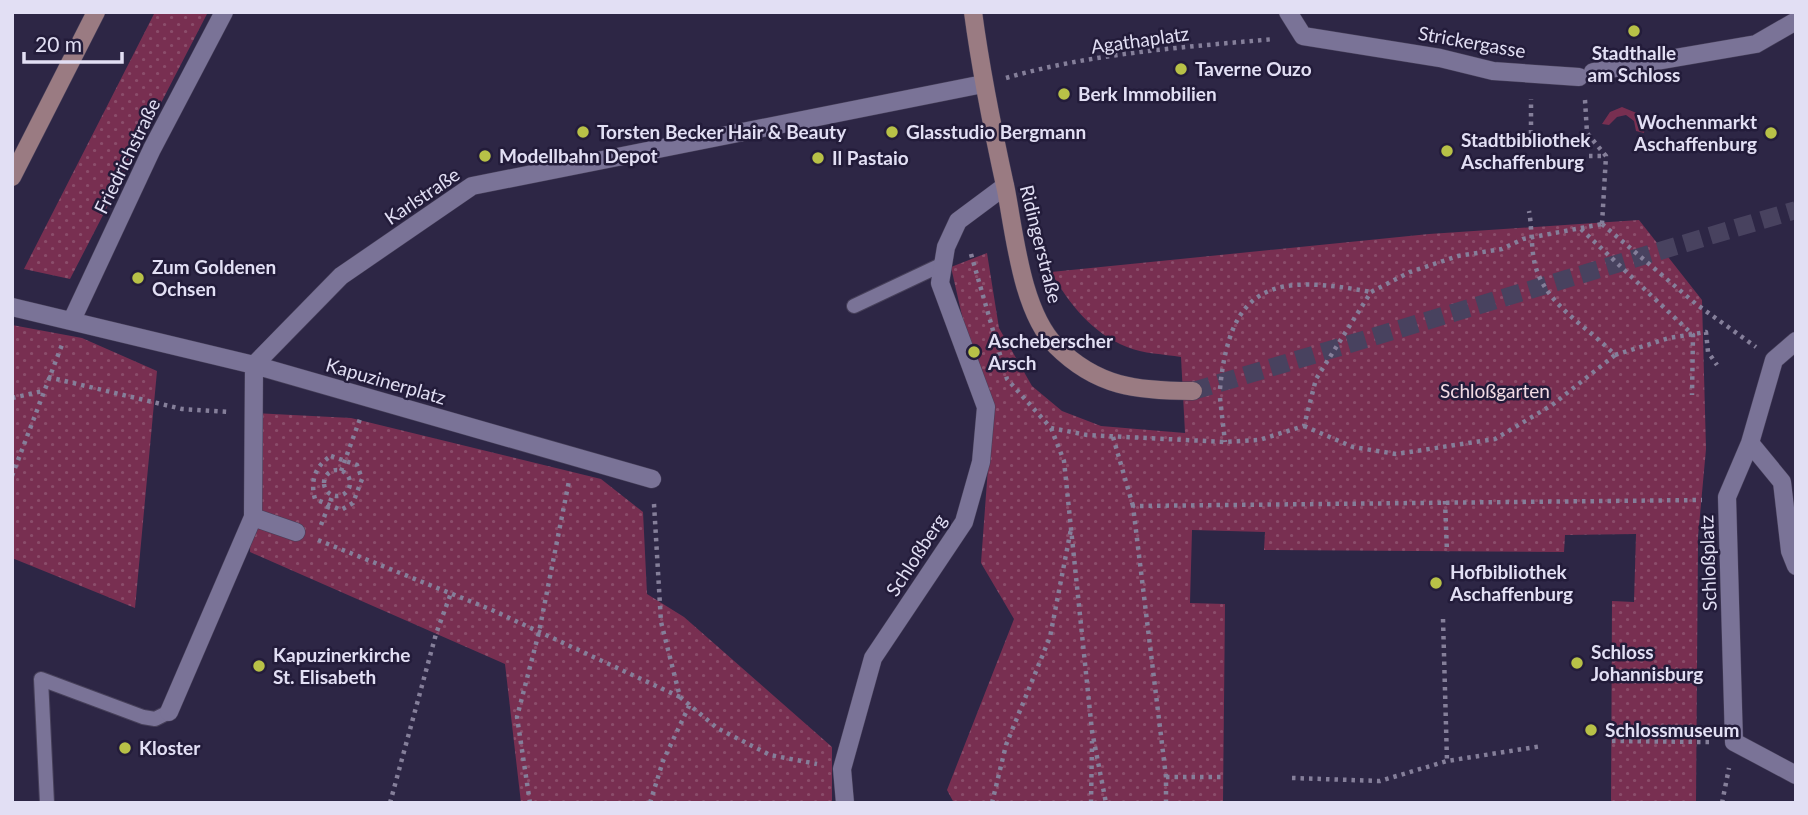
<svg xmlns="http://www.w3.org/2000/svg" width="1808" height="815" font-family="Lato,sans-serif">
	<defs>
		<pattern id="park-dots" width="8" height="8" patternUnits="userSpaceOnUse" patternTransform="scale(1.75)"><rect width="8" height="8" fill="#782f51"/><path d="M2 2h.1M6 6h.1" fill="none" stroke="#8b4d6b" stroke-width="1.8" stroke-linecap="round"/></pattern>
	</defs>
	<rect width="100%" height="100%" fill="#2d2645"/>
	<path fill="#782f51" d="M1622 107 1639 114 1645 125 1644 133 1636 131 1634 121 1626 115 1617 117 1609 125 1602 124 1610 112Z"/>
	<path fill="url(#park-dots)" d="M155 12H208L70 279 24 269Z
		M1639 220 1702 300 1706 449 1698 537 1696 803H1611L1612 601 1634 602 1636 534 1565 535 1564 552 1264 550 1265 532 1192 530 1190 603 1225 604 1223 803H954L947 790 1014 619 981 563 990 440 951 267 987 253 999 328 1032 386 1062 411 1101 426 1185 433 1181 357C1164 354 1143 354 1127 347 1092 333 1069 304 1051 272L1429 234Z
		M12 325 82 338 157 371 135 608 12 558Z
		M254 413 351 418 601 479 643 512 647 594 684 617 832 747V803H521L505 664 250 552Z"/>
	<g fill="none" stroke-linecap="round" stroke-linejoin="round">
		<path stroke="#48425f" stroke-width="18" stroke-dasharray="18 9" stroke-linecap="butt" d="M1193 391 1796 210"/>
		<g stroke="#47405a" stroke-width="16">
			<path id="service" d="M854 306 943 264
				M47 803 41 679 143 717 155 719 169 712"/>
		</g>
		<g stroke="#47405a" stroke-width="19">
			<path id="pedestrian" d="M1288 12 1303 36 1440 58 1493 71 1579 77
				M1593 72 1756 44 1796 21"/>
		</g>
		<g stroke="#47405a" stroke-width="19">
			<path id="minor" d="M12 307 254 365 652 479
				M72 320 152 149 224 12
				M1796 341 1774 360 1750 443 1727 497 1734 742 1796 775
				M254 365 341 276 472 186 983 84
				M254 365 253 517 296 532
				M1750 443 1782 482 1790 551 1796 566
				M169 712 253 517
				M845 803 842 769 873 658 964 522 981 462 986 407 940 283 946 247 958 221 1005 186"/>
		</g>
		<g stroke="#47405a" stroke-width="19">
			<path id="secondary" d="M973 12C981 72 993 131 1006 190 1015 237 1022 311 1056 346 1097 387 1137 391 1193 391
				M12 177 96 12"/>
		</g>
		<path stroke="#857f9a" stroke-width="4.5" stroke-dasharray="3.5 5" stroke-linecap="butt" d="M1006 78C1092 53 1186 47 1274 39
			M1585 100 1587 133 1606 156 1602 224
			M1531 142V99
			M1589 156H1606
			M1602 224 1696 304 1756 347
			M1581 229 1693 335 1692 395
			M971 254 1007 379 1051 428 1087 435 1225 442 1259 440 1304 426 1316 379 1371 292 1410 272 1458 256 1502 249 1523 239 1602 224
			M1615 355 1669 338 1706 332 1708 352 1717 365
			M48 377 182 409 229 412
			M1220 389C1230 282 1275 274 1371 292
			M12 398 43 391
			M1220 398 1225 442
			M1304 426 1353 447 1396 454 1495 439 1552 405 1615 355C1587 326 1542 303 1534 260 1531 244 1532 227 1529 211
			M1051 428 1064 461 1092 731 1106 803
			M1113 437 1133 506
			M331 456 357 465 362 479 353 503 341 510 315 499C310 481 315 466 331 456Z
			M324 483a13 13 0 1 1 26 0a13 13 0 1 1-26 0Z
			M341 471 360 419
			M12 476 63 342
			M1445 501 1447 552
			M654 504 661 622 680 697 717 728 770 755 817 764
			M321 525 333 494
			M318 540 492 610 680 697
			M1443 619 1447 761
			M1612 741 1709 742
			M1166 777H1223
			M1292 778 1380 781 1447 761 1542 746
			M390 803 436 634 451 593
			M530 803 517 717 539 632 569 481
			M650 803 663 761 690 704
			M992 803 1006 745 1050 637 1071 529
			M1091 803 1092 741
			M1166 803V777L1133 506 1702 500
			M1722 803 1729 768"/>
		<use href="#service" stroke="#7a7397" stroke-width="14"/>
		<use href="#pedestrian" stroke="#7a7397" stroke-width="18"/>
		<use href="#minor" stroke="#7a7397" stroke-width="18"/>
		<use href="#secondary" stroke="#9a7b82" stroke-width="18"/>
	</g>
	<g fill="#b8c147" stroke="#231c3a" stroke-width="2.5">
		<circle cx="1634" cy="31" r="7"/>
		<circle cx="1181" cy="69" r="7"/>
		<circle cx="1064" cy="94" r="7"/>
		<circle cx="583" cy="132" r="7"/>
		<circle cx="892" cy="132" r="7"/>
		<circle cx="1771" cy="133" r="7"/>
		<circle cx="1447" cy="151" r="7"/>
		<circle cx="485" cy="156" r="7"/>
		<circle cx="818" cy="158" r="7"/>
		<circle cx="138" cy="278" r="7"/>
		<circle cx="974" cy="352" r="7"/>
		<circle cx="1436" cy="583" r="7"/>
		<circle cx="1577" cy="663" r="7"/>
		<circle cx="259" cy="666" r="7"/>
		<circle cx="1591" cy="730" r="7"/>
		<circle cx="125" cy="748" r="7"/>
	</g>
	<g text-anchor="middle" stroke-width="5" stroke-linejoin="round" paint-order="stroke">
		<g font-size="19" fill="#e2dff4" stroke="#231c3a">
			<text transform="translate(1140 40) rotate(-8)" y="7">Agathaplatz</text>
			<text transform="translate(1472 42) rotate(10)" y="7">Strickergasse</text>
			<text transform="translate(127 156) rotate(-64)" y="7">Friedrichstraße</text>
			<text transform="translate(422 196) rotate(-34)" y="7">Karlstraße</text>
			<text transform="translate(1041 244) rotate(76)" y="7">Ridingerstraße</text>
			<text transform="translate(386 381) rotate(16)" y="7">Kapuzinerplatz</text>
			<text transform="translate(916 555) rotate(-57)" y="7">Schloßberg</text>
			<text transform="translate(1708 563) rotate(-92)" y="7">Schloßplatz</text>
		</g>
		<g font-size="19" font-weight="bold" fill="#e2dff4" stroke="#231c3a" text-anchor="start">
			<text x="1634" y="60" text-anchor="middle">Stadthalle<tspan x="1634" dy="22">am Schloss</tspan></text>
			<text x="1195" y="76">Taverne Ouzo</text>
			<text x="1078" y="101">Berk Immobilien</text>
			<text x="1757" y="129" text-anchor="end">Wochenmarkt<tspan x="1757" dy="22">Aschaffenburg</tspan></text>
			<text x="597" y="139">Torsten Becker Hair &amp; Beauty</text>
			<text x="906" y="139">Glasstudio Bergmann</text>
			<text x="1461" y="147">Stadtbibliothek<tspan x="1461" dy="22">Aschaffenburg</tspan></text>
			<text x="499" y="163">Modellbahn Depot</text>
			<text x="832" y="165">Il Pastaio</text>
			<text x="152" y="274">Zum Goldenen<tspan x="152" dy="22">Ochsen</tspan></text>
			<text x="988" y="348">Ascheberscher<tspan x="988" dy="22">Arsch</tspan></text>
			<text x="1450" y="579">Hofbibliothek<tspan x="1450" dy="22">Aschaffenburg</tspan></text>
			<text x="1591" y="659">Schloss<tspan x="1591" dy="22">Johannisburg</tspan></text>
			<text x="273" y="662">Kapuzinerkirche<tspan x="273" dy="22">St. Elisabeth</tspan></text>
			<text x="1605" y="737">Schlossmuseum</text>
			<text x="139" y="755">Kloster</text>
		</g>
		<g font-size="19" fill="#f3dbe4" stroke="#231c3a">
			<text x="1495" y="398">Schloßgarten</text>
		</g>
	</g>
	<rect width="1808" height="815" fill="none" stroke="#e2dff4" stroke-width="28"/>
	<path d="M24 52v10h98v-10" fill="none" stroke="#e2dff4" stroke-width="3.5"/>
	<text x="35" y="52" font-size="21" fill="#e2dff4" stroke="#231c3a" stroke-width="5" paint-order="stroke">20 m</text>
</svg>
